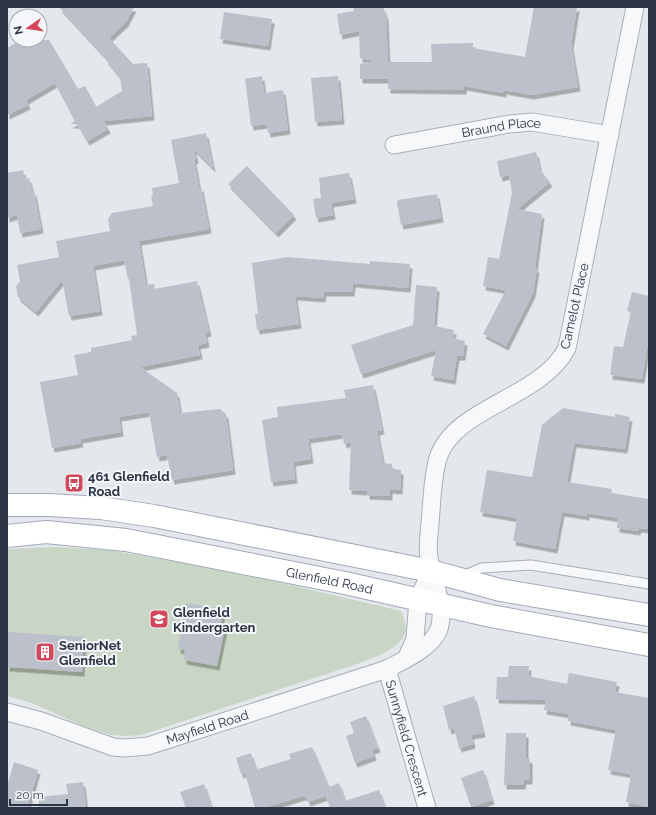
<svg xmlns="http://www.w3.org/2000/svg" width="656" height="815" font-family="Raleway,sans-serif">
	<defs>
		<filter id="shadow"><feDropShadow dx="2.5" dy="4.5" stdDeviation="0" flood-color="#0004"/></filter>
	</defs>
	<rect width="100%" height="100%" fill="#e4e7ec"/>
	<path fill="#c9d6c5" d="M56 547 108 550 231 571 401 611C403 616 405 622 406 626 407 648 372 658 357 664L141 735 126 736 111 735 83 726 32 703 7 696V549Z"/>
	<path fill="#bbc0ca" filter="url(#shadow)" d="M59 7H134L126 22 109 38 133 64 147 63 152 116 104 121 108 129 87 141 77 124H70L75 121 55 83 26 100 28 105 7 115V48L20 40H49L78 89 85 86 96 107 122 91 120 77 106 60 107 59Z
		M353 7H383L386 16 388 62H432L431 44 473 43V48L525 57 534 7H577L571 45 578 87 531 95 504 90V93L464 86V90L388 89V79H360V64L371 62V60L360 58 359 31 340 35 337 14 354 11Z
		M224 12 272 19 268 46 220 39Z
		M262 76 264 93 283 90 288 130 268 133 267 124 251 126 245 79Z
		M338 76 342 120 315 122 311 78Z
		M206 133 213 168 194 149 196 159 194 160 199 187H201L209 229 139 241 146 285 154 284 155 289 197 281 209 332 205 333 207 343 198 345 200 355 140 367 177 393 180 413 220 409 226 414 233 470 172 480 167 455 157 457 149 412 119 417 121 432 80 439 81 443 52 448 40 382 78 375 74 355 91 352V348L132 340 131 336 137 335 129 279H128L124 260 93 266 100 311 69 316 62 280 36 312 18 297 16 286 20 281 17 265 59 257 56 241 110 231 108 219 112 213 153 206 151 196 153 195 152 188 179 183 171 140Z
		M536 152 540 170 550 182 517 209 542 214 535 268H537L533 293 506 346 483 334 506 290 483 286 488 257 499 259 512 193 509 175 500 177 497 161Z
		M247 166 294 215 276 233 228 184Z
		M23 170 25 179 29 178 32 192 34 191 41 229 20 233 17 215 7 218V173Z
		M349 173 354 199 331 203 333 215 316 218 313 199 321 198 319 178Z
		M437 194 441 218 401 225 397 203 398 200Z
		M287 257 370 264V261L410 264 408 288 353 283 352 292H324L323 298 295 296 299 324 257 330 255 314H258L252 263Z
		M416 285 437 287 434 326 454 330 453 338 465 341 463 356H457L453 380 431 376 436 350 361 374 351 345 413 325Z
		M632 292 649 296V335L642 379 610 375 614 346 623 347 631 312 627 311Z
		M373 385 382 430 377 431 383 463 392 464V469L401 470 400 490 390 489V496L367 495V491L349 490 351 442 344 444 342 434 308 439 311 459 293 462 295 479 271 482 262 420 278 417 277 407 346 398 344 390Z
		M563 408 615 417V414L630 417 625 449 574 443 567 482 612 489 611 493 649 499 648 529 639 528 638 531 617 528 618 518 587 513V516L562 512 555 549 513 541 517 518 480 512 487 470 532 477 542 425Z
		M186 603 223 609 220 628H225L217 666 184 660 185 650 178 649Z
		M7 632 84 637 82 672 7 667Z
		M509 666H529L528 676 567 684 569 673 617 682 615 692 649 698V807L626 802 631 774 608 770 616 730 568 721 569 714 544 710 546 700 496 699 497 677H508Z
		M474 696 483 733 471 735 473 744 459 748 454 728 449 730 443 706Z
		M366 716 378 748 372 750 374 756 355 763 346 736 354 733 350 722Z
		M506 733H526V758L530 759V780H524L523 785H504Z
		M312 747 329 787 339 783 345 801 379 790 385 808H330L326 796 308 802 306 797 303 796 263 808H255L245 773 291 759 289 754Z
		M251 753 256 769 241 774 236 758Z
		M14 762 38 770 27 808H7V786Z
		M483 770 492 800 471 807 461 778Z
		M83 782 86 808H39V797L68 794 66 784Z
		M204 784 212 808H186L180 792Z"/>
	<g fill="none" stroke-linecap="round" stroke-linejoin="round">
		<g stroke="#a9aeb7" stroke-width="11">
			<path id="lane" d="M463 576 481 568 531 565 649 584"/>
		</g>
		<g stroke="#a9aeb7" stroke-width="19">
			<g id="street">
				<path id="s1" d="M394 145 509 124 532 122 610 135"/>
				<path d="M406 659 415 639 418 600 431 571"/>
				<path id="s2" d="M387 669 427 808"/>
				<path id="s3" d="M7 712 41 721 113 747 124 748 148 746 387 669C404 660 432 648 439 629 447 605 431 580 429 557 427 547 429 535 430 524 432 502 432 479 438 458 454 407 542 398 567 348L635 7"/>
			</g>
		</g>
		<g stroke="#a3abb8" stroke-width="24">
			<g id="primary">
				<path d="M7 505H49L101 508 154 516 431 571 500 590 649 615"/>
				<path id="s4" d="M7 536 46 532 126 540 345 583 491 616 649 645"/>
			</g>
		</g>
		<use href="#lane" stroke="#f7f8fa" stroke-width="9"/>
		<use href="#street" stroke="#f7f8fa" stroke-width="17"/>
		<use href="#primary" stroke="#fff" stroke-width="22"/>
	</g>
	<defs>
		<g id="bus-square" transform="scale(1)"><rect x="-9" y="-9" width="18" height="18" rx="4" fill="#d1495b" stroke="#f4f6f9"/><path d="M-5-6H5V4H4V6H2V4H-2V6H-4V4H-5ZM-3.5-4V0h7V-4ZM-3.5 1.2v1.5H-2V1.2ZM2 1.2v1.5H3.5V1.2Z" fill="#fff"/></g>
		<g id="school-square" transform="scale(1)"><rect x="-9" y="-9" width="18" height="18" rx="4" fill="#d1495b" stroke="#f4f6f9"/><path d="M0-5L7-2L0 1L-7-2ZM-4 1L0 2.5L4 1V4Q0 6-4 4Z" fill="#fff"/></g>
		<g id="building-square" transform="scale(1)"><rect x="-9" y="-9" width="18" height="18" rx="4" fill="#d1495b" stroke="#f4f6f9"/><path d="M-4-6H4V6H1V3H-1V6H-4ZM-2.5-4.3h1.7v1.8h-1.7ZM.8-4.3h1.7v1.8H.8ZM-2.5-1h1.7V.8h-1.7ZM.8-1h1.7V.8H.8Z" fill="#fff"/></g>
	</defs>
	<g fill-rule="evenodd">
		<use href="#bus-square" x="74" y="483"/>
		<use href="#school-square" x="159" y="619"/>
		<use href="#building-square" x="45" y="652"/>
	</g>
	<g text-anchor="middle" stroke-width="4" stroke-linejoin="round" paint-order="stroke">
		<g font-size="13" fill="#2b3445" stroke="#f4f6f9">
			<text dy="5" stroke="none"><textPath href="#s1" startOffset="109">Braund Place</textPath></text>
			<text transform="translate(574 306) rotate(-77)" y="5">Camelot Place</text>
			<text dy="5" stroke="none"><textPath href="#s4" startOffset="327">Glenfield Road</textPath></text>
			<text dy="5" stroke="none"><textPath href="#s3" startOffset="209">Mayfield Road</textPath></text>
			<text dy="5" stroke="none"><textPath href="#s2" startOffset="72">Sunnyfield Crescent</textPath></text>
		</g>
		<g font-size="13" font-weight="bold" fill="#2b3445" stroke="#f4f6f9" text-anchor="start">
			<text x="88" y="481">461 Glenfield<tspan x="88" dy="15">Road</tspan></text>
			<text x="173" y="617">Glenfield<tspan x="173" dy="15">Kindergarten</tspan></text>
			<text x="59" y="650">SeniorNet<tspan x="59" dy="15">Glenfield</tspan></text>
		</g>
	</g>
	<rect width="656" height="815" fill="none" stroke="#2b3445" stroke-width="16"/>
	<g transform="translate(28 28) rotate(257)"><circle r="19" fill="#f4f6f9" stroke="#a4a8b1"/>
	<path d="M0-3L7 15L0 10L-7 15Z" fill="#d1495b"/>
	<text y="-6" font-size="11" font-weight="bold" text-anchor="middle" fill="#2b3445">N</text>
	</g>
	<path d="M10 799v6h57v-6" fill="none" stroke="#2b3445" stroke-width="2"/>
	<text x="16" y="799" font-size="12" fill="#2b3445" stroke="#f4f6f9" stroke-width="3" paint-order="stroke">20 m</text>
</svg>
